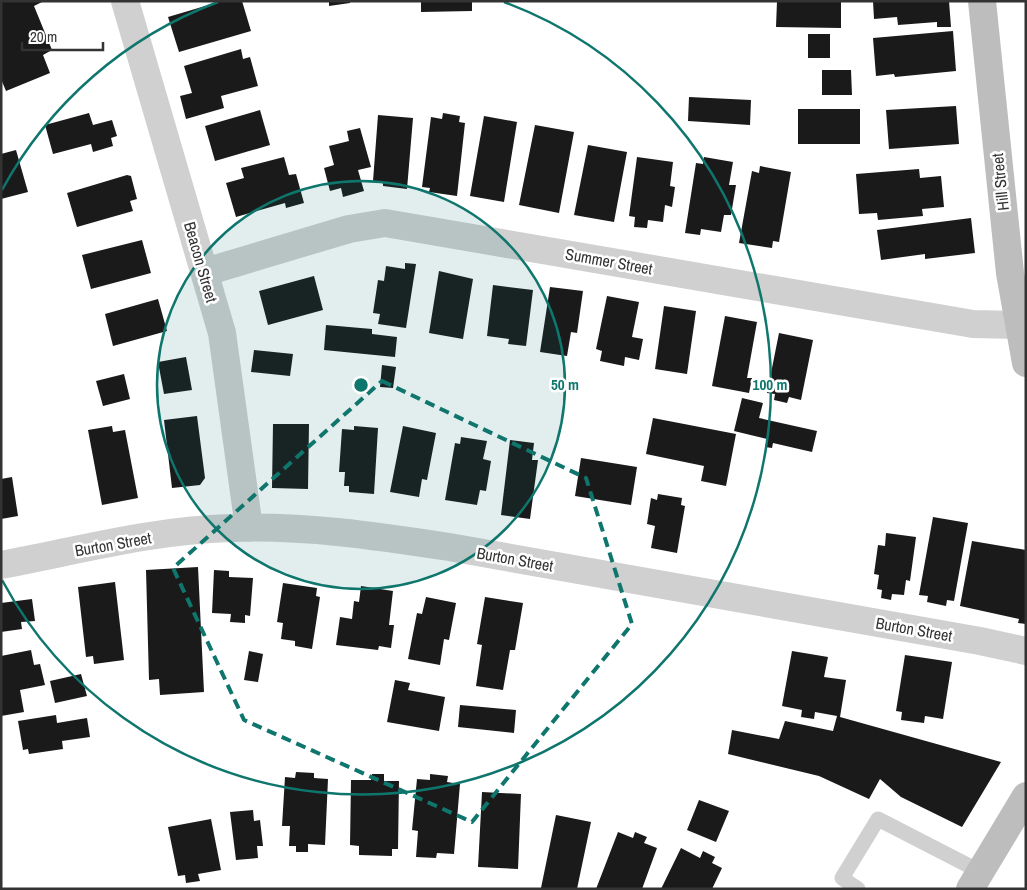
<svg xmlns="http://www.w3.org/2000/svg" width="1027" height="890" font-family="'Archivo Narrow',sans-serif">
	<rect width="100%" height="100%" fill="#fff"/>
	<path fill="#1a1a1a" d="M1 1H44L34 6 52 50 43 55 50 73 6 91 1 79Z
		M222 1H242L251 31 179 52 168 17Z
		M329 1H350V3L329 6Z
		M421 1H472V11L421 12Z
		M777 1H841V28L776 27Z
		M873 1H949L951 27H937V22L898 25 897 17 874 19Z
		M953 31 956 71 895 77 894 74 876 76 873 38Z
		M808 34H830V58H808Z
		M241 49 243 59 250 57 258 86 221 96 224 108 186 119 180 96 192 93 184 66Z
		M822 70H851L852 95H822Z
		M689 97 751 100 750 125 688 121Z
		M956 106 959 144 889 149 886 110Z
		M798 109H860V144H798Z
		M260 110 270 145 215 161 205 126Z
		M89 113 93 125 112 120 117 136 111 138 113 146 93 152 91 144 53 154 45 125Z
		M443 113 460 116 459 122 465 123 457 196 429 192 430 188 422 187 431 117 442 119Z
		M378 115 413 118 407 189 383 186V182L373 181Z
		M484 116 517 122 504 202 470 196Z
		M535 125 574 132 559 213 519 205Z
		M360 128 371 167 358 170 364 191 343 197 341 188 330 191 324 168 334 165 329 146 349 141 347 131Z
		M588 145 627 152 614 222 574 215Z
		M16 150 28 192 1 199V154Z
		M284 157 289 175 296 174 304 203 286 208 285 203 236 217 226 183 244 178 241 168Z
		M637 157 673 162 670 186 675 187 672 207 665 205 663 222 648 220 647 228 634 227 635 217 629 216Z
		M704 157 733 162 729 185H736L731 215H724L721 232 701 229 700 235 685 233 696 163 703 164Z
		M760 166 791 172 779 242 773 241 772 248 739 243 752 171 759 173Z
		M919 169 920 178 941 176 944 207 922 209 923 216 878 220 877 213 859 214 856 174Z
		M127 175 131 176 137 199 130 201 133 211 77 227 67 193Z
		M971 218 975 253 925 259V254L881 260 877 230Z
		M142 240 151 273 91 289 82 255Z
		M405 263 416 264 406 328 378 324 380 314 373 313 378 280 384 281 386 266 405 269Z
		M439 271 473 279 463 339 429 333Z
		M314 276 323 310 268 325 259 291Z
		M493 285 533 290 526 346 508 344 509 339 487 336Z
		M550 287 583 291 577 333 571 332 567 356 540 352Z
		M607 296 639 302 632 337 643 339 639 360 625 357 624 366 600 361 602 351 596 349Z
		M158 299 167 331 113 346 105 314Z
		M664 306 696 311 687 374 655 369Z
		M725 316 757 322 747 378H752L749 393 712 386Z
		M326 325 372 329V334L397 337 395 357 324 350Z
		M779 333 813 340 801 400 789 397 787 403 774 400 775 394 767 393Z
		M254 350 293 354 290 376 251 372Z
		M186 357 192 390 164 394 158 362Z
		M382 365 396 367 393 388 380 387Z
		M124 374 130 399 103 406 96 381Z
		M742 398 763 403 759 418 817 431 812 452 773 443 772 448 765 447 767 439 734 431Z
		M197 416 205 478 200 485 172 488 164 420Z
		M653 418 736 434 726 486 701 481 704 466 646 454Z
		M273 424H309L308 489 272 488Z
		M112 426 113 432 125 430 138 498 102 505 88 430Z
		M354 426 378 428 374 494 349 492V486H344L345 472H339L342 429 354 430Z
		M403 426 436 433 427 480 422 479 419 497 390 492Z
		M461 437 487 441 483 459 491 461 486 491 480 490 477 505 445 500 455 443 460 444Z
		M510 440 534 443 532 460H538L530 519 501 515Z
		M581 458 637 467 631 505 575 496Z
		M12 477 18 516 1 519V479Z
		M658 494 682 498 681 505 685 506 677 553 651 548 655 526 647 524 651 498 657 500Z
		M933 517 968 523 954 601 947 600 946 606 927 602 928 596 919 595Z
		M886 533 916 537 910 581 906 580 904 595 892 594 891 600 881 598 882 590 877 589 879 575 874 574 878 545 885 546Z
		M972 541 1026 550V624L1018 623 1019 619 960 606Z
		M198 567 204 692 160 695 159 679 149 680 146 570Z
		M214 570 229 571V577L253 578 250 616 245 615V623L230 622 231 614 212 613Z
		M115 582 124 660 94 664 93 656 86 657 78 587Z
		M283 583 317 588 316 596 320 597 312 649 295 646V641L281 639 283 623 277 622Z
		M361 586 393 591 389 625H394L391 648 379 646 378 650 336 645 340 617 352 619 354 601 359 602Z
		M426 597 456 603 449 640 444 639 440 665 408 659 417 613 422 614Z
		M485 597 523 603 515 650H510L503 690 476 686 482 645 477 644Z
		M32 599 35 621 21 622 22 629 1 632V603Z
		M31 650 34 665 40 664 45 685 20 690 24 712 1 716V656Z
		M249 651 263 654 258 682 244 680Z
		M792 651 828 657 824 677 846 680 840 717 1001 762 962 827 901 797 880 779 869 799 819 776 728 754 732 730 779 739 785 721 833 731 837 716 815 712 814 719 801 717 802 710 782 706Z
		M905 655 952 662 943 719 925 716 924 723 901 720 902 712 896 711Z
		M81 674 87 696 55 703 50 681Z
		M395 680 410 683 408 690 445 697 439 731 387 722Z
		M460 705 516 710 514 733 458 727Z
		M56 715 57 723 87 718 90 737 62 741 63 749 29 754 28 749 23 750 18 721Z
		M296 772 314 773V778L328 779 325 845 308 844V852H296V846H289L290 826H282L285 777 295 778Z
		M372 774H384V781H399L398 849H392V856L359 855V846L350 845 351 780H371Z
		M430 774 448 776 447 782 460 784 454 854 437 853 436 858 416 857 418 831 412 830 417 779 430 780Z
		M482 792 521 794 518 869 478 867Z
		M699 800 729 811 716 842 687 830Z
		M253 810 254 821 260 820 263 846H257L258 858 236 860 230 812Z
		M556 815 591 822 577 889 541 888Z
		M211 819 221 870 198 874 200 881 186 883 185 875 178 876 168 827Z
		M618 832 633 838 635 832 647 837 644 843 657 848 642 889H596Z
		M681 848 700 858 703 851 715 857 712 863 722 868 712 889H661Z"/>
	<g fill="none" stroke-linecap="round" stroke-linejoin="round">
		<path stroke="#d0d0d0" stroke-width="15" d="M858 889 842 878 878 819 981 872"/>
		<path stroke="#d0d0d0" stroke-width="28" d="M125 1 222 333 249 528
			M205 272 349 229 385 223 973 324 1018 325
			M1 565C76 551 153 530 230 528 303 525 377 536 449 547L980 641 1026 651"/>
		<path stroke="#bdbdbd" stroke-width="28" d="M982 1 1010 273 1026 363
			M970 889 1026 796"/>
	</g>
	<path fill="none" stroke="#0f766e" stroke-width="4" stroke-dasharray="10 6" stroke-linejoin="round" d="M382 381 586 478 632 624 472 822 244 720 173 568Z"/>
	<circle cx="361" cy="385" r="204" fill="#0f766e" fill-opacity=".12"/>
	<g fill="none" stroke="#0f766e" stroke-width="2.5">
		<circle cx="361" cy="385" r="204"/>
		<path d="M2 190A409 409 0 0 1 218 2M504 2A409 409 0 1 1 2 580"/>
	</g>
	<g text-anchor="middle" stroke-width="5" stroke-linejoin="round" paint-order="stroke">
		<g font-size="16" fill="#333" stroke="#fff">
			<text transform="translate(1000 182) rotate(-96)" y="6">Hill Street</text>
			<text transform="translate(609 261) rotate(10)" y="6">Summer Street</text>
			<text transform="translate(201 262) rotate(74)" y="6">Beacon Street</text>
			<text transform="translate(113 544) rotate(-10)" y="6">Burton Street</text>
			<text transform="translate(515 559) rotate(10)" y="6">Burton Street</text>
			<text transform="translate(914 629) rotate(10)" y="6">Burton Street</text>
		</g>
	</g>
	<circle cx="361" cy="385" r="8" fill="#0f766e" stroke="#fff" stroke-width="2.5"/>
	<g font-size="15" text-anchor="middle" font-weight="bold" fill="#0f766e" stroke="#fff" stroke-width="5" stroke-linejoin="round" paint-order="stroke">
		<text x="565" y="390">50 m</text>
		<text x="770" y="390">100 m</text>
	</g>
	<rect width="1027" height="890" fill="none" stroke="#333333" stroke-width="5"/>
	<path d="M22 42v8h81v-8" fill="none" stroke="#333333" stroke-width="2.5"/>
	<text x="30" y="42" font-size="15" fill="#333333" stroke="#ffffff" stroke-width="4" paint-order="stroke">20 m</text>
</svg>
